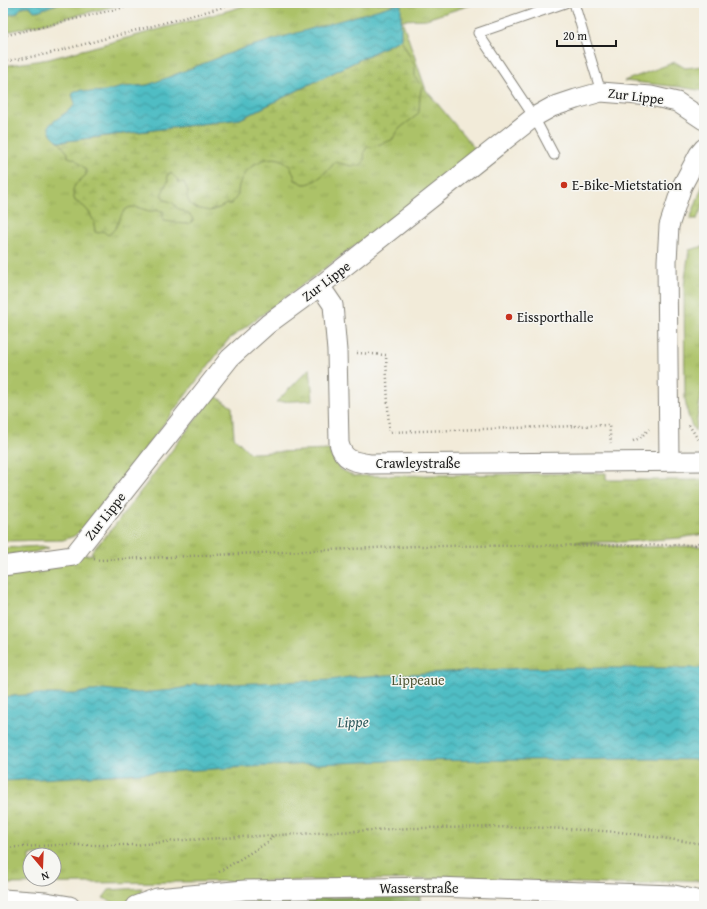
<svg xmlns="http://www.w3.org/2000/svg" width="707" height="909" font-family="'Gentium Book Plus',serif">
	<defs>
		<pattern id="grass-tufts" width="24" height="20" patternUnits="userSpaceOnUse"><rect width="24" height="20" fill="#acc267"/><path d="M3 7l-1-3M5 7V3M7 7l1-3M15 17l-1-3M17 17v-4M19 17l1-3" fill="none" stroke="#93a659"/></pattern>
		<pattern id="forest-firs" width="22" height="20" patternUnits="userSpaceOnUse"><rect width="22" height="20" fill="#89a85c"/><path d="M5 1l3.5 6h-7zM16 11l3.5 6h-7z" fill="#6f884b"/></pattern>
		<pattern id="wetland-marsh" width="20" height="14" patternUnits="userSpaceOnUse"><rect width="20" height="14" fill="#acc267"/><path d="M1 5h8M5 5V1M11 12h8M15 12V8" fill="none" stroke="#93a659"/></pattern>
		<pattern id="water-waves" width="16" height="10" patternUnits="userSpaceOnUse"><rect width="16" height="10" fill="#4fbdc4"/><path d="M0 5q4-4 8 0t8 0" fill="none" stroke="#41999e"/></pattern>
	</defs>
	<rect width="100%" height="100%" fill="#f6f6f2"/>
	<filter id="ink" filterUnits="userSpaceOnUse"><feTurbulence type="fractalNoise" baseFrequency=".025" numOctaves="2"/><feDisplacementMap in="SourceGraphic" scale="8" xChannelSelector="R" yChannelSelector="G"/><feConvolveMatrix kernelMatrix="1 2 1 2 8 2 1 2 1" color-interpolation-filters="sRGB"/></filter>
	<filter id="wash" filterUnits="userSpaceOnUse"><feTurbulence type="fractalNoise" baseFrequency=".012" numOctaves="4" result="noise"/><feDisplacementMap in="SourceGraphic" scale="16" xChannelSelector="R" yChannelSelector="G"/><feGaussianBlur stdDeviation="0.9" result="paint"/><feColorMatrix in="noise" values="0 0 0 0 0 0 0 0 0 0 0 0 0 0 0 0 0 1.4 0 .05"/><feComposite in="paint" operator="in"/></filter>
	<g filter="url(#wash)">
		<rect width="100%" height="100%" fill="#f2ebd9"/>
		<path fill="url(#grass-tufts)" stroke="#646f42" fill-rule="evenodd" d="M60 3H128L3 33V16L17 13C20 7 23 6 30 6L32 9 38 11 49 5Z
			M251 3H477L426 19 402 20 426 90 476 150 410 205 228 340 85 527 74 536 63 540 3 541V66L49 59 234 9Z
			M675 62 685 68 704 66V91L680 87 624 81Z
			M704 182V203L697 219H690Z
			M704 246V378L695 431C688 420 687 411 685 399L684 286 689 250Z
			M310 368 313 400 276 402Z
			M214 395 232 407 234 437 250 453 329 450 340 469 354 476 606 473V480H704V534L680 538 622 542H575L630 547 704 546V881L676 880 638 885 444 879 3 884V566L76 555 94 554 91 552 112 529ZM30 855H54V879H30Z
			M42 546 49 548 35 552 3 556V548Z
			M142 888V893L136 896 123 906 103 898 109 890Z"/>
		<path fill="url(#forest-firs)" stroke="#52623c" d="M420 896V906H171L197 899Z"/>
		<path fill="url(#wetland-marsh)" stroke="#646f42" d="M401 39 415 66V77L422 86 420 95 419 112 416 116 400 128 392 140 372 147H367L364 152C368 174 346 164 335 162 329 170 314 185 304 184 301 183 298 181 295 180 288 139 236 163 238 195L231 204H226L219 208 210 211 195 208 190 204 187 197 188 192 184 182 179 183 177 179 171 173 167 175 168 181 161 195 164 199 173 203 177 208 190 215 194 220C188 228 173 221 163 221V211C159 210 154 211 150 211 144 210 135 205 128 208 118 213 121 227 108 235L103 231 99 233 95 232C94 217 89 208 75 201 70 186 75 185 86 175V170L75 159 68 157V153L59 142 240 119Z"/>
		<path fill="url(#water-waves)" stroke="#366c70" d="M3 3H60C52 5 41 11 34 11L30 6C23 6 21 7 17 13L3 16Z
			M401 3V39L240 119 59 142C53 136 48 133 49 125L73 107 75 103 72 95 75 91 82 90 89 92 106 91 123 87 148 85 241 49Z
			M524 668H704V760L644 759 387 761 248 767 3 781V697L36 694H75L88 691H95L103 689 139 693 172 690 191 686 196 683 197 685H204L331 680 349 677Z"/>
	</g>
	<g filter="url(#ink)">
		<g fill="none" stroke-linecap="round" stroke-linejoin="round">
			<g stroke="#87847a" stroke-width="11">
				<path id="service" d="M574 3 601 92
					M554 155 534 117 478 33 565 3"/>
			</g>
			<g stroke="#87847a" stroke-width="21">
				<path id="minor" d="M320 286 333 305 337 351 339 443C343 461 355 462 371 464L704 461
					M669 461 667 261 669 226 682 186 699 154 704 148
					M3 566 73 556 230 358 268 324 320 286 534 117 552 107 576 99 601 92 651 96 677 102 704 120
					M3 899 46 902 70 906
					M135 906 157 898 245 890 435 887 674 895 701 901 704 902"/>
			</g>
			<path stroke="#87847a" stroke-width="2.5" stroke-dasharray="1 3" stroke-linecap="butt" d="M3 36 142 3
				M3 62 47 54 220 8 236 3
				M357 353 386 355 389 432 609 425 611 443
				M689 425 699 441
				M633 441 640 438 649 429
				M695 545H704
				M94 559 100 560 418 546 692 545 704 541
				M3 848 58 845H135L184 840 412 828 529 827 620 832 704 844
				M219 872 268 842 273 836"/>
			<use href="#service" stroke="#fff" stroke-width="9"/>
			<use href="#minor" stroke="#fff" stroke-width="19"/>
		</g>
	</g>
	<g fill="#c8321e" stroke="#f6f6f2" stroke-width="1.5">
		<circle cx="564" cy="185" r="4"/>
		<circle cx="509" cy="317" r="4"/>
	</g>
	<g text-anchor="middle" stroke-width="3" stroke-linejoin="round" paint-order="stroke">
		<g font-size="14" fill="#1c1c1c" stroke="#f6f6f2">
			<text transform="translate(636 96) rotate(7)" y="5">Zur Lippe</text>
			<text transform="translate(326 281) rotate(-37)" y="5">Zur Lippe</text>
			<text x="418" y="468">Crawleystraße</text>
			<text transform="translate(105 516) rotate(-52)" y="5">Zur Lippe</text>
			<text x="419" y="893">Wasserstraße</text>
		</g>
		<g font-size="14" fill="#1c1c1c" stroke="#f6f6f2" text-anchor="start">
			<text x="572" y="190">E-Bike-Mietstation</text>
			<text x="517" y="322">Eissporthalle</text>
		</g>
		<g font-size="14" fill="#4e5636" stroke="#f6f6f2">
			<text x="418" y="685">Lippeaue</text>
		</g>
		<g font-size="15" font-style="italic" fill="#305c5f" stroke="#f6f6f2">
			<text transform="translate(353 722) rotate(-1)" y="5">Lippe</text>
		</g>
	</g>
	<rect width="707" height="909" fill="none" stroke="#f6f6f2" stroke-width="16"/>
	<g transform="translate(42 867) rotate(161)"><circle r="19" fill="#f6f6f2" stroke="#9f9f9c"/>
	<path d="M0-3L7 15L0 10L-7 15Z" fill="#c8321e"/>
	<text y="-6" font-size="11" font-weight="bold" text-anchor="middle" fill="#1c1c1c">N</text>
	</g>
	<path d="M557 40v6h59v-6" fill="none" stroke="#1c1c1c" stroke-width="2"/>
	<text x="563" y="40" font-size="12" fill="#1c1c1c" stroke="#f6f6f2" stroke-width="3" paint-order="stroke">20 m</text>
</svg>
